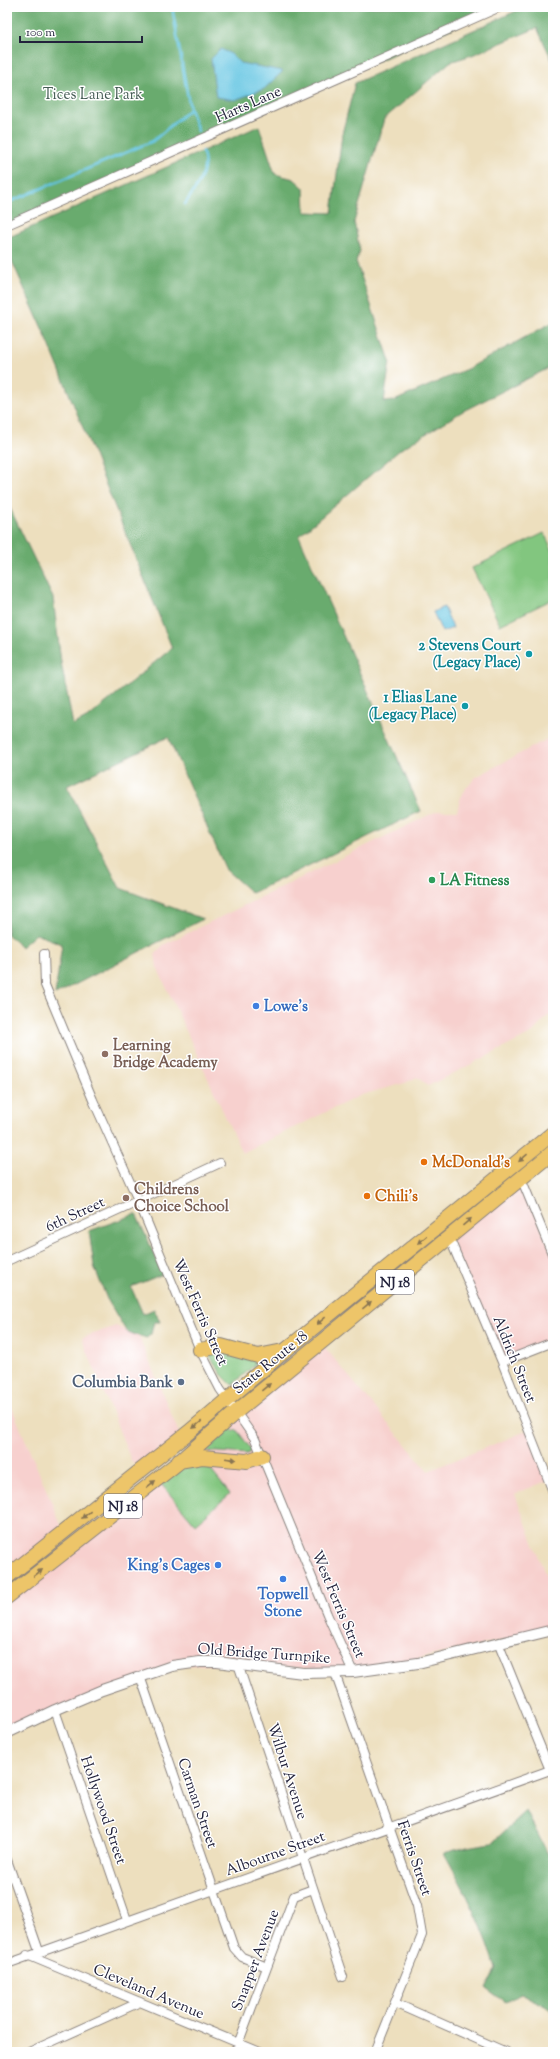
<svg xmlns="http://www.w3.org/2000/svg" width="560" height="2059" font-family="'Sorts Mill Goudy',serif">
	<rect width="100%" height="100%" fill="#fff"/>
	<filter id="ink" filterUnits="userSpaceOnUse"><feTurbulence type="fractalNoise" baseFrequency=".025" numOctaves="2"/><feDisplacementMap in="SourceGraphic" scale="8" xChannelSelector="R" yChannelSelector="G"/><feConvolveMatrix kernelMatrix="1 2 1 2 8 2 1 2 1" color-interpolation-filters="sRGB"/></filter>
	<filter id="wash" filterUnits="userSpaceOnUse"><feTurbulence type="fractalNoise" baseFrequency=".012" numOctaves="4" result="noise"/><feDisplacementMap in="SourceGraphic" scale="16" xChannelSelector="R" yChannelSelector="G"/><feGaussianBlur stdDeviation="0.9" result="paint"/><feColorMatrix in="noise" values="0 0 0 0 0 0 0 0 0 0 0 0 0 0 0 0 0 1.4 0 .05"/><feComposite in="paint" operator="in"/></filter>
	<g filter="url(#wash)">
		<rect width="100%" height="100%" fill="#eddfbe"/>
		<path fill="#f7d0ce" d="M553 736V1013L548 1016 531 1034 428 1086 417 1077 405 1083 361 1095 242 1153 157 967 155 954 163 945 437 811H457L462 793 476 777Z
			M521 1178 553 1256V1342L502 1362 449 1237Z
			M116 1326 139 1337 181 1438 140 1472 131 1460 82 1338Z
			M321 1343 428 1471 529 1430 549 1480 515 1494 553 1595V1630L353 1672 238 1664 172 1666 7 1733V1597Z
			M7 1396 64 1532 7 1577Z"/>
		<path fill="#82c67f" stroke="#52745d" d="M544 533 553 551V599L500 625 472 568Z
			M214 1350 259 1361 232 1385 222 1375 210 1356V1354Z
			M230 1426 234 1431 236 1429 251 1449 250 1452 247 1454 204 1451Z
			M190 1463 216 1464 210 1469 230 1494 195 1524 161 1484 180 1468Z"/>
		<path fill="#69ab6e" stroke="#466654" d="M7 7H500L7 225Z
			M525 7H553V62L537 28 472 55 450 62 384 119 354 222 360 251 356 261 390 361 384 402 394 401 469 368 553 322V366L463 411 401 449 299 536 421 811 252 893 226 870 168 737 67 786 120 888 203 919 55 995 62 944 36 934 21 947 7 934V502L53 598 61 662 73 725 90 716 172 648 49 344 7 250V238L259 126 275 174 294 179 304 188 305 212 332 213 342 134 355 83Z
			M136 1214 163 1274 131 1287 143 1314 154 1309 160 1322H154L151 1334 147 1338 138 1336 126 1331 107 1299 94 1266 89 1231Z
			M526 1811 553 1864V2011L546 2006 521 1994 505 2002 486 1988 496 1968C484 1927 465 1890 444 1853L466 1847 492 1843Z"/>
		<path fill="#64c5e2" stroke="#43748e" d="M221 49 231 54 240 63 283 71 264 89 235 100 216 97 211 59Z
			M444 607 453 628 442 632 433 612Z"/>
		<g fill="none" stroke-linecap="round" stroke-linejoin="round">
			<path stroke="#64c5e2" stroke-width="2.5" d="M172 7 190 109 198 131
				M7 203 153 141 190 109
				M185 204C195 189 211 169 202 151"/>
		</g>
	</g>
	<g filter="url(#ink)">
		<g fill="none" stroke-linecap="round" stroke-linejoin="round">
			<g stroke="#88807c" stroke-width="10">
				<path id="minor" d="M7 225 500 7
					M44 954 45 985 93 1100 138 1200 200 1350 220 1389 255 1439 327 1614 353 1672
					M521 1178 553 1256
					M449 1237 502 1362 553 1492
					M7 1261 220 1163
					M502 1362 553 1342
					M499 1645 550 1770
					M238 1664 343 1977
					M335 1673 417 1906 422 1935 375 2052
					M140 1676 234 1948 242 1957 267 1967
					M55 1710 127 1920
					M7 1860 39 1951
					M27 1955 260 2052
					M7 1964 553 1769
					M395 2003 506 2052
					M29 2052 140 2002
					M235 2052 294 1896 313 1889"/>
			</g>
			<g stroke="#88807c" stroke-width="12">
				<path id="tertiary" d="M7 1733 55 1710 102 1690 172 1666 200 1662H217L303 1673 353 1672 418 1663 553 1630"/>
			</g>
			<g stroke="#88807c" stroke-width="16">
				<path id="trunk" d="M200 1350 221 1346 258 1356 283 1351
					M179 1461 202 1457 247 1461 262 1456
					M7 1577 189 1432 287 1349 553 1133
					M7 1597 179 1462 236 1412 553 1152"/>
			</g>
			<use href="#minor" stroke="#fff" stroke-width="8"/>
			<use href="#tertiary" stroke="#fff" stroke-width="10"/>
			<use href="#trunk" stroke="#edc569" stroke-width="14"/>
		</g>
		<defs><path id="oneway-solid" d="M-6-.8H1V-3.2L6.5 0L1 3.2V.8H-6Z"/></defs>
		<g fill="#887452">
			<use href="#oneway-solid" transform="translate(523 1158) rotate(140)"/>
			<use href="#oneway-solid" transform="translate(467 1222) rotate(-40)"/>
			<use href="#oneway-solid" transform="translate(422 1240) rotate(141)"/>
			<use href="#oneway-solid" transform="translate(367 1305) rotate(-40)"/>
			<use href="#oneway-solid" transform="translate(321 1321) rotate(141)"/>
			<use href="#oneway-solid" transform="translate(266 1387) rotate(-39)"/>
			<use href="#oneway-solid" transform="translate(197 1425) rotate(141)"/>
			<use href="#oneway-solid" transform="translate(231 1459) rotate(7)"/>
			<use href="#oneway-solid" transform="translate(151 1484) rotate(-38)"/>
			<use href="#oneway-solid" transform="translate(86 1515) rotate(141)"/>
			<use href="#oneway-solid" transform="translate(38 1573) rotate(-38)"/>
		</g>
	</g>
	<g fill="#0f9aa8" stroke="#fff" stroke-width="1.5">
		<circle cx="529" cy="654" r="4"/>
		<circle cx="465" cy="706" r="4"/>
	</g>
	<circle fill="#2e9e5b" stroke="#fff" stroke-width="1.5" cx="432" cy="880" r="4"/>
	<g fill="#3f7fe0" stroke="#fff" stroke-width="1.5">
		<circle cx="256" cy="1006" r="4"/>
		<circle cx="218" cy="1565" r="4"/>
		<circle cx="283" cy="1579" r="4"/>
	</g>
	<g fill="#8d6e63" stroke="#fff" stroke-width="1.5">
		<circle cx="105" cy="1054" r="4"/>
		<circle cx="126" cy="1198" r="4"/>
	</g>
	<g fill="#e8710a" stroke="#fff" stroke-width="1.5">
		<circle cx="424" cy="1162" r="4"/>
		<circle cx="367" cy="1196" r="4"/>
	</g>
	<circle fill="#5c6f8a" stroke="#fff" stroke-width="1.5" cx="181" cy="1382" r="4"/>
	<g text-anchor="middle" stroke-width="3" stroke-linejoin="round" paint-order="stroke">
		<g fill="#fff" stroke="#646476" stroke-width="1">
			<rect x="376" y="1270" width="38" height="24" rx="3"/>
			<rect x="104" y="1494" width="38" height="24" rx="3"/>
		</g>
		<g font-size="14" font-weight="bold" fill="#22223b">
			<text x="395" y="1287">NJ 18</text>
			<text x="123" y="1511">NJ 18</text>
		</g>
		<g font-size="15" fill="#445b53" stroke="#fff">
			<text x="93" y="99">Tices Lane Park</text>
		</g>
		<g font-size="15" fill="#22223b" stroke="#fff">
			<text transform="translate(248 104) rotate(-24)" y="5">Harts Lane</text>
			<text transform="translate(75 1214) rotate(-25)" y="5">6th Street</text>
			<text transform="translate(201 1312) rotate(66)" y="5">West Ferris Street</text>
			<text transform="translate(515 1359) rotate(68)" y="5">Aldrich Street</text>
			<text transform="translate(270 1362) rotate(-39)" y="5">State Route 18</text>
			<text transform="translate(339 1604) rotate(67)" y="5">West Ferris Street</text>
			<text transform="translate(264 1653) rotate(4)" y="5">Old Bridge Turnpike</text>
			<text transform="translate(288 1771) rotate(72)" y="5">Wilbur Avenue</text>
			<text transform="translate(198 1803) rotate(71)" y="5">Carman Street</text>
			<text transform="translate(104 1810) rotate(71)" y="5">Hollywood Street</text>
			<text transform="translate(275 1853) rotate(-20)" y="5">Albourne Street</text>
			<text transform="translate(415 1858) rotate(71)" y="5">Ferris Street</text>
			<text transform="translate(255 1960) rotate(-69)" y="5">Snapper Avenue</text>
			<text transform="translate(149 1991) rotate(23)" y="5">Cleveland Avenue</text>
		</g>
		<g font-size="15" font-weight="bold" fill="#0d838f" stroke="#fff" text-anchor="end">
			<text x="521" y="650">2 Stevens Court<tspan x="521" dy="17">(Legacy Place)</tspan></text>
			<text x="457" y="702">1 Elias Lane<tspan x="457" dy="17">(Legacy Place)</tspan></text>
		</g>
		<g font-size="15" font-weight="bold" fill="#27864d" stroke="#fff" text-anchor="start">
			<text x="440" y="885">LA Fitness</text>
		</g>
		<g font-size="15" font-weight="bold" fill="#366cbe" stroke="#fff" text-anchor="start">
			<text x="264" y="1011">Lowe's</text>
			<text x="210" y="1570" text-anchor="end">King's Cages</text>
			<text x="283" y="1599" text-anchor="middle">Topwell<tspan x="283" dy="17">Stone</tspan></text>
		</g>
		<g font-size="15" font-weight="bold" fill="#785e54" stroke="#fff" text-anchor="start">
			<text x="113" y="1050">Learning<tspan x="113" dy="17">Bridge Academy</tspan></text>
			<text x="134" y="1194">Childrens<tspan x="134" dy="17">Choice School</tspan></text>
		</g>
		<g font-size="15" font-weight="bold" fill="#c56008" stroke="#fff" text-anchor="start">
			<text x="432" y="1167">McDonald's</text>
			<text x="375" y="1201">Chili's</text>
		</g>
		<g font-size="15" font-weight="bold" fill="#4e5e75" stroke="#fff" text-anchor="end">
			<text x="173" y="1387">Columbia Bank</text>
		</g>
	</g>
	<rect width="560" height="2059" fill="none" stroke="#fff" stroke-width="24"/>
	<path d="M20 36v6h122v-6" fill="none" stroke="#22223b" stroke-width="2"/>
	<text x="26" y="36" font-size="12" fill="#22223b" stroke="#ffffff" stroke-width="3" paint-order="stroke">100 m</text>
</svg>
